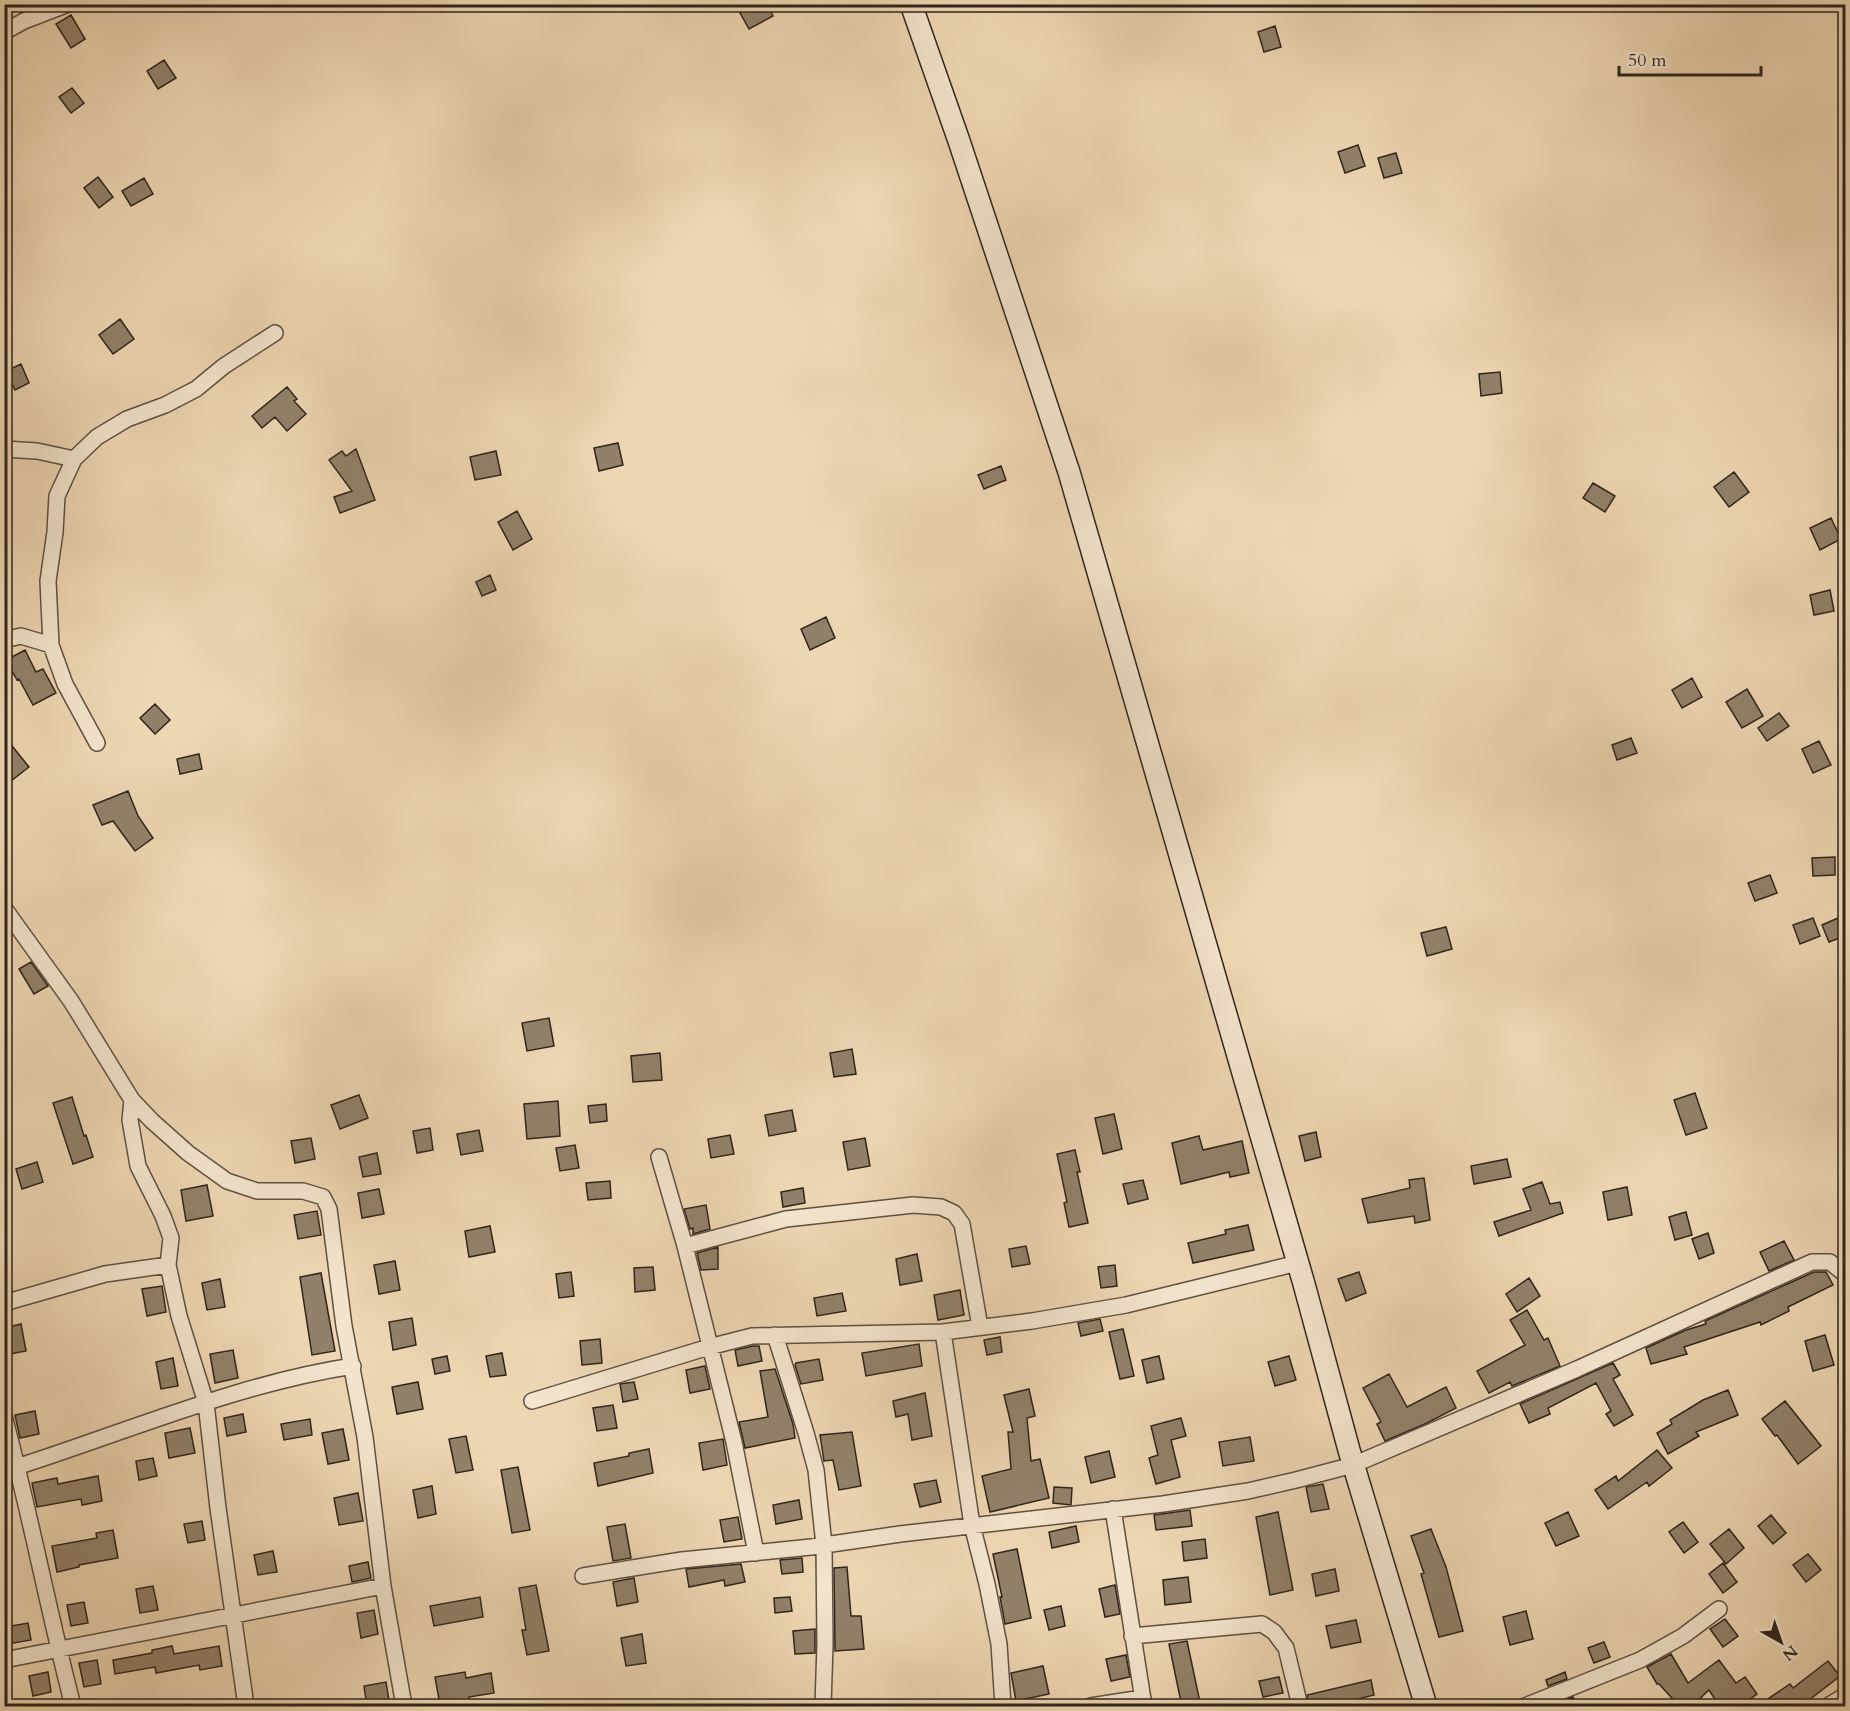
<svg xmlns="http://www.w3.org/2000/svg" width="1850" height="1711" font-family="Cardo,serif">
	<rect width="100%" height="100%" fill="#edd6b2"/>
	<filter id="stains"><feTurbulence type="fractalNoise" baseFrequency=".00333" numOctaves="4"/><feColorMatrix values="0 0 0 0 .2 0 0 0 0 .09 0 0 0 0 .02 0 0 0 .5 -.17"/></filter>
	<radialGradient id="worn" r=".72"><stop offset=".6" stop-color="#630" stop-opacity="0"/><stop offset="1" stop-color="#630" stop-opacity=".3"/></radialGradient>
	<path fill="#92816a" stroke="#2f251b" stroke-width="1.5" d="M735 4H767L773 16 749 29Z
		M71 15 85 39 71 48 56 24Z
		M1275 26 1281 47 1264 52 1258 32Z
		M164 60 176 78 158 89 147 71Z
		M72 88 84 103 71 113 59 97Z
		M1358 145 1365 166 1345 173 1338 152Z
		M1396 153 1402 173 1384 178 1378 158Z
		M98 177 113 197 99 208 84 188Z
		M144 178 153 194 131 206 122 191Z
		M120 319 134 339 113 354 99 335Z
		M21 364 29 383 15 390 6 371Z
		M1500 372 1502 393 1481 396 1479 374Z
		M287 387 297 399 294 401 306 414 287 431 275 417 262 428 252 416Z
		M618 443 623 465 599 471 594 448Z
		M356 449 375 500 340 513 334 497 352 491 329 460 342 451 346 456Z
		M496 451 501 475 475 480 470 457Z
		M1001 466 1006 480 984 489 978 475Z
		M1734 472 1749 492 1729 507 1714 487Z
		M1593 483 1615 496 1605 512 1583 498Z
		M517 511 532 539 513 550 498 522Z
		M1831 518 1841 539 1820 550 1810 528Z
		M490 575 496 590 482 596 476 582Z
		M1830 590 1834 611 1814 615 1810 595Z
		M826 617 835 638 810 650 801 629Z
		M25 650 36 672 43 669 56 693 33 705 19 679 17 680 6 660Z
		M1692 678 1702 697 1682 708 1672 690Z
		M1747 689 1763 716 1742 728 1726 702Z
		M155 704 170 720 155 734 140 718Z
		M1779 713 1789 726 1767 741 1758 728Z
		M4 736 29 767 11 781 4 771Z
		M1631 738 1637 753 1617 760 1612 745Z
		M1819 741 1831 765 1813 773 1802 749Z
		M199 754 202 769 180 774 177 759Z
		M128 791 138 816 153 838 135 851 113 821 102 825 93 805Z
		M1835 857V875L1813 876 1812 858Z
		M1770 875 1777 893 1755 901 1748 883Z
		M1845 915V936L1829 942 1822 925Z
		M1813 918 1820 936 1800 944 1793 925Z
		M1446 927 1452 949 1427 956 1421 933Z
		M31 962 48 986 34 994 19 969Z
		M549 1018 554 1046 527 1051 522 1023Z
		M852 1049 856 1074 834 1077 830 1053Z
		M660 1053 662 1080 633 1082 631 1056Z
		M1695 1093 1707 1128 1686 1135 1674 1100Z
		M359 1095 368 1118 340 1129 331 1105Z
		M72 1097 84 1136 86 1135 93 1157 73 1164 53 1103Z
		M558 1101 560 1136 527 1139 524 1104Z
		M606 1104 607 1121 590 1123 588 1106Z
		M792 1110 796 1131 769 1136 765 1115Z
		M1114 1114 1122 1149 1103 1154 1095 1118Z
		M430 1128 433 1150 417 1153 413 1131Z
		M479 1130 483 1151 461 1155 457 1134Z
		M1316 1132 1321 1157 1305 1161 1299 1136Z
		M730 1135 734 1154 711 1158 708 1139Z
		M1199 1136 1203 1150 1242 1141 1249 1173 1230 1177 1229 1172 1181 1184 1172 1143Z
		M311 1138 315 1159 295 1163 291 1141Z
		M865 1138 870 1166 848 1170 843 1142Z
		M575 1145 579 1168 560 1171 556 1148Z
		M1075 1150 1080 1172H1077L1088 1223 1069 1227 1064 1203 1067 1202 1057 1154Z
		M377 1153 381 1174 363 1177 359 1157Z
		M1507 1159 1511 1177 1474 1184 1471 1166Z
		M37 1162 43 1182 22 1189 16 1169Z
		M1424 1178 1430 1220 1415 1223 1414 1216 1368 1223 1362 1199 1410 1188 1409 1180Z
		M1143 1180 1148 1199 1128 1204 1123 1184Z
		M610 1181 611 1198 588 1200 586 1183Z
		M1542 1182 1550 1204 1560 1202 1563 1213 1499 1236 1494 1222 1531 1210 1523 1189Z
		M207 1185 213 1216 186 1221 181 1190Z
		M1627 1187 1632 1215 1608 1220 1603 1192Z
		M803 1188 805 1203 783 1207 781 1192Z
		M379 1189 384 1214 362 1218 358 1193Z
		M706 1205 710 1229 693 1234V1228L690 1229 684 1209Z
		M317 1211 321 1235 298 1239 294 1215Z
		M1686 1212 1692 1235 1675 1240 1669 1217Z
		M1248 1225 1254 1250 1193 1263 1188 1243 1226 1234 1225 1230Z
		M490 1226 495 1252 469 1257 465 1231Z
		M1708 1233 1714 1253 1699 1259 1692 1239Z
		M1784 1241 1794 1260 1769 1271 1760 1252Z
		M1026 1246 1030 1264 1012 1267 1009 1249Z
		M718 1247V1269L701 1270 697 1253Z
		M917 1254 922 1281 900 1285 896 1259Z
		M395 1261 400 1290 379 1294 374 1265Z
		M1115 1265 1117 1286 1101 1288 1098 1267Z
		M653 1267 655 1290 635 1292 634 1268Z
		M571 1272 574 1296 559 1298 556 1274Z
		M1359 1272 1366 1293 1346 1301 1338 1279Z
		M1814 1272H1826L1833 1285 1788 1307 1789 1311 1761 1325 1760 1322 1684 1347 1687 1354 1651 1364 1646 1348 1686 1330 1706 1324 1705 1321Z
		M321 1273 335 1351 312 1355 300 1277Z
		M1529 1278 1540 1296 1517 1312 1506 1294Z
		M220 1279 225 1307 207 1310 202 1283Z
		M162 1286 166 1312 147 1316 142 1289Z
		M960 1290 964 1315 938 1320 934 1295Z
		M842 1293 846 1311 817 1316 814 1298Z
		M1527 1310 1544 1340 1548 1338 1560 1366 1512 1386 1510 1382 1489 1393 1477 1371 1525 1345 1510 1320Z
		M412 1318 416 1345 393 1350 389 1322Z
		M1100 1319 1103 1331 1081 1336 1078 1323Z
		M21 1324 26 1351 4 1355V1328Z
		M1123 1329 1134 1376 1120 1379 1109 1332Z
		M1825 1335 1834 1365 1813 1371 1805 1341Z
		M1000 1337 1002 1352 987 1355 984 1340Z
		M600 1339 602 1363 582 1365 580 1341Z
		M919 1344 922 1366 866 1376 862 1353Z
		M753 1346H759L762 1361 738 1366 735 1350Z
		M233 1350 238 1378 215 1383 210 1354Z
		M502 1353 506 1375 490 1377 486 1356Z
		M447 1356 450 1371 435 1374 432 1359Z
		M1159 1356 1164 1379 1147 1383 1142 1360Z
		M1289 1356 1296 1380 1275 1386 1268 1362Z
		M173 1358 178 1386 161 1389 156 1362Z
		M819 1359 823 1380 801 1384 795 1365 796 1363Z
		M1613 1363 1620 1375 1613 1379 1633 1415 1614 1426 1606 1414 1611 1411 1596 1383 1548 1408 1550 1414 1529 1423 1520 1404Z
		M705 1366 710 1389 690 1393 686 1370Z
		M775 1369 793 1424 795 1438 745 1448 739 1422 768 1417 760 1371Z
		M1389 1374 1407 1407 1446 1387 1456 1408 1427 1423 1385 1441 1377 1424 1381 1422 1363 1388Z
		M418 1382 423 1409 397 1414 392 1387Z
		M634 1382 638 1399 623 1402 620 1384Z
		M1029 1389 1035 1416 1027 1418 1031 1461 1040 1459 1049 1498 990 1512 982 1476 1011 1469 1008 1432H1013L1004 1395Z
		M1728 1390 1738 1415 1696 1432 1699 1436 1668 1454 1657 1433 1672 1424 1670 1420 1703 1400Z
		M925 1393 932 1436 912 1440 908 1414 896 1417 893 1401Z
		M1785 1401 1821 1446 1798 1464 1777 1435 1775 1436 1762 1419Z
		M613 1405 617 1428 597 1431 593 1408Z
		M35 1411 39 1434 20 1438 15 1415Z
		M243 1414 246 1432 227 1436 224 1418Z
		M1181 1418 1186 1436 1171 1440 1180 1477 1156 1484 1149 1458 1158 1455 1151 1426Z
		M310 1419 312 1435 284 1440 281 1424Z
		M190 1428 195 1453 169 1458 165 1433Z
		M343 1429 349 1460 328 1464 322 1433Z
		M852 1432 861 1486 839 1490 833 1460 824 1461 820 1435Z
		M466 1436 473 1470 456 1473 449 1439Z
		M1250 1437 1254 1461 1223 1466 1219 1442Z
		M723 1439 727 1465 703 1470 699 1443Z
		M649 1449 653 1473 598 1486 594 1463 629 1456V1453Z
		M1657 1450 1672 1468 1649 1486 1647 1482 1608 1509 1595 1490 1616 1476 1618 1481Z
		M1109 1451 1115 1477 1091 1483 1085 1457Z
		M153 1458 157 1476 139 1480 136 1461Z
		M518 1467 530 1530 512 1533 501 1470Z
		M98 1476 102 1501 82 1505 81 1499 37 1507 32 1483 57 1478 58 1484Z
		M936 1480 941 1502 920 1507 914 1484Z
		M1323 1484 1329 1509 1311 1512 1306 1487Z
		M432 1486 436 1514 418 1518 413 1490Z
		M1054 1487 1072 1488 1071 1505 1053 1503Z
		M358 1493 363 1521 339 1525 334 1498Z
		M799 1500 802 1519 776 1524 773 1505Z
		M1190 1510 1192 1526 1156 1530 1154 1515Z
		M1278 1512 1293 1590 1270 1595 1256 1517Z
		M1568 1512 1579 1536 1556 1546 1545 1523Z
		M1771 1515 1786 1533 1773 1544 1758 1526Z
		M738 1517 742 1539 724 1542 720 1520Z
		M202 1521 205 1540 188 1543 184 1524Z
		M1683 1522 1698 1542 1684 1553 1669 1532Z
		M625 1524 631 1558 613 1561 607 1527Z
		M1076 1526 1079 1542 1052 1548 1049 1532Z
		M1431 1529 1446 1567 1463 1631 1439 1637 1421 1574 1424 1573 1411 1536Z
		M1729 1529 1744 1548 1726 1564 1710 1544Z
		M113 1530 118 1558 79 1565V1567L57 1572 52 1546 97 1538 96 1533Z
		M1205 1539 1207 1558 1184 1561 1182 1542Z
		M1017 1549 1031 1618 1005 1624 1000 1597H1002L993 1554Z
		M273 1551 277 1572 258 1575 254 1555Z
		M1808 1554 1821 1570 1806 1582 1793 1565Z
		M802 1558 803 1572 782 1574 780 1560Z
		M368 1562 371 1578 352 1582 349 1566Z
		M1723 1563 1737 1582 1723 1593 1709 1574Z
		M741 1564 745 1582 725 1586 724 1580 689 1587 686 1569Z
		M847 1567 851 1616H861L864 1649 835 1651 834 1568Z
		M1335 1569 1339 1591 1316 1596 1312 1574Z
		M1188 1577 1191 1602 1165 1605 1163 1580Z
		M634 1578 638 1602 617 1606 613 1582Z
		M536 1585 549 1651 527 1655 522 1630H526L519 1588Z
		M1115 1585 1120 1614 1105 1617 1099 1589Z
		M153 1586 158 1610 140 1613 136 1589Z
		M480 1597 483 1617 434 1626 430 1606Z
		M790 1597 792 1611 775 1613 774 1598Z
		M84 1602 88 1623 71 1626 67 1605Z
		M1061 1606 1065 1626 1049 1630 1044 1610Z
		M374 1610 378 1634 361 1638 357 1613Z
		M1526 1611 1533 1639 1510 1645 1503 1617Z
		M1725 1619 1738 1636 1723 1647 1710 1629Z
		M1356 1620 1361 1642 1331 1648 1326 1626Z
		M28 1623 31 1640 8 1644 5 1627Z
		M815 1629V1653L795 1654 793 1631Z
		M642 1634 646 1663 626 1666 621 1638Z
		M1187 1641 1201 1707H1182L1169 1644Z
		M1604 1642 1610 1657 1594 1663 1588 1648Z
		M172 1646 174 1654 219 1646 222 1666 200 1670 199 1665 156 1673 155 1667 115 1674 113 1660 152 1653V1650Z
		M1671 1654 1688 1683 1719 1660 1736 1683 1745 1677 1757 1694 1739 1707H1720L1709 1690 1691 1707H1680L1659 1684H1657L1647 1667Z
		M1126 1655 1130 1677 1111 1681 1106 1659Z
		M97 1660 101 1684 84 1687 79 1663Z
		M1828 1661 1840 1676 1800 1707H1756L1790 1684 1793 1688Z
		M1043 1666 1049 1694 1016 1701 1011 1673Z
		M48 1672 51 1692 33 1696 29 1676Z
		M465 1672 466 1678 491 1673 494 1693 469 1697 470 1700 440 1705 435 1677Z
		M1565 1672 1567 1679 1548 1686 1546 1680Z
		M1279 1677 1283 1693 1263 1697 1259 1681Z
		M1371 1680 1374 1695 1326 1707H1309L1307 1695Z
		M386 1682 390 1707H367L364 1686Z
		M1573 1697 1577 1707H1556L1555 1704Z"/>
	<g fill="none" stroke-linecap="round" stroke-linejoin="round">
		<g stroke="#5e5141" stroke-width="18">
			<path id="minor" d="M4 32 24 21 68 4
				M4 449 37 451 74 459
				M4 640 21 636 51 645
				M97 743 65 684 51 645 48 581 55 532 57 496 74 459 97 437 127 419 165 405 196 389 224 366 275 333
				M4 908 71 1001 132 1100 152 1121 188 1153 227 1181 257 1191H303L323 1197 329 1209 344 1326 365 1437 383 1586 404 1706
				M132 1100 130 1120 138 1166 163 1216 171 1238 168 1265 179 1316 206 1403 218 1508 246 1706
				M659 1157 685 1246 734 1442 756 1553
				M685 1246 786 1219 913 1205 941 1207 954 1213 962 1224 980 1327
				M4 1303 105 1274 168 1265
				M943 1332 972 1525 987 1584 999 1644 1003 1706
				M775 1335 806 1433 816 1470 824 1545 825 1644 823 1706
				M532 1401 709 1347 752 1336 943 1332 1032 1321 1126 1305 1298 1263
				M4 1416C30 1512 48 1610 73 1706
				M4 1471C119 1435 235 1384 353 1366
				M1113 1509 1144 1706
				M583 1576 682 1560 811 1547 900 1534 1163 1504 1248 1491 1296 1480 1353 1465 1577 1369 1812 1262H1830L1846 1275
				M1132 1636 1262 1624 1274 1632 1286 1648 1300 1706
				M4 1660 383 1586
				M1091 1706 1142 1698
				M1525 1706 1640 1660 1683 1636 1719 1609
				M1828 1706 1846 1695"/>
		</g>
		<g stroke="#2f251b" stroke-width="24">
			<path id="secondary" d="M911 4 959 141 1069 472 1304 1284 1349 1450 1426 1706"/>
		</g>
		<use href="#minor" stroke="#f3e4cd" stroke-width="15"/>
		<use href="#secondary" stroke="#f3e4cd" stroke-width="21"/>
	</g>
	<rect width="1850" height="1711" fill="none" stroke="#edd6b2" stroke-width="24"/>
	<rect x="6" y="6" width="1838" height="1699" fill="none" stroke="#2f251b" stroke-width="3"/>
	<rect x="12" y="12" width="1826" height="1687" fill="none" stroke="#2f251b" stroke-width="1.5"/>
	<g transform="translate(1781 1642) rotate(140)" stroke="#f3e4cd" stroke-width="4.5" paint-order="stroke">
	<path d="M0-4.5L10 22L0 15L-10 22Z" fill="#2f251b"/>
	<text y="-9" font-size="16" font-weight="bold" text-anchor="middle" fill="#2f251b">N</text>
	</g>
	<path d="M1619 66v9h142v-9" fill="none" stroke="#2f251b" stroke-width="3"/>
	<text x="1628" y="66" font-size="18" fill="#2f251b" stroke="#f3e4cd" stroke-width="4.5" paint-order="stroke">50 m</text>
	<rect width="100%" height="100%" filter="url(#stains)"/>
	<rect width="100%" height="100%" fill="url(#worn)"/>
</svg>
